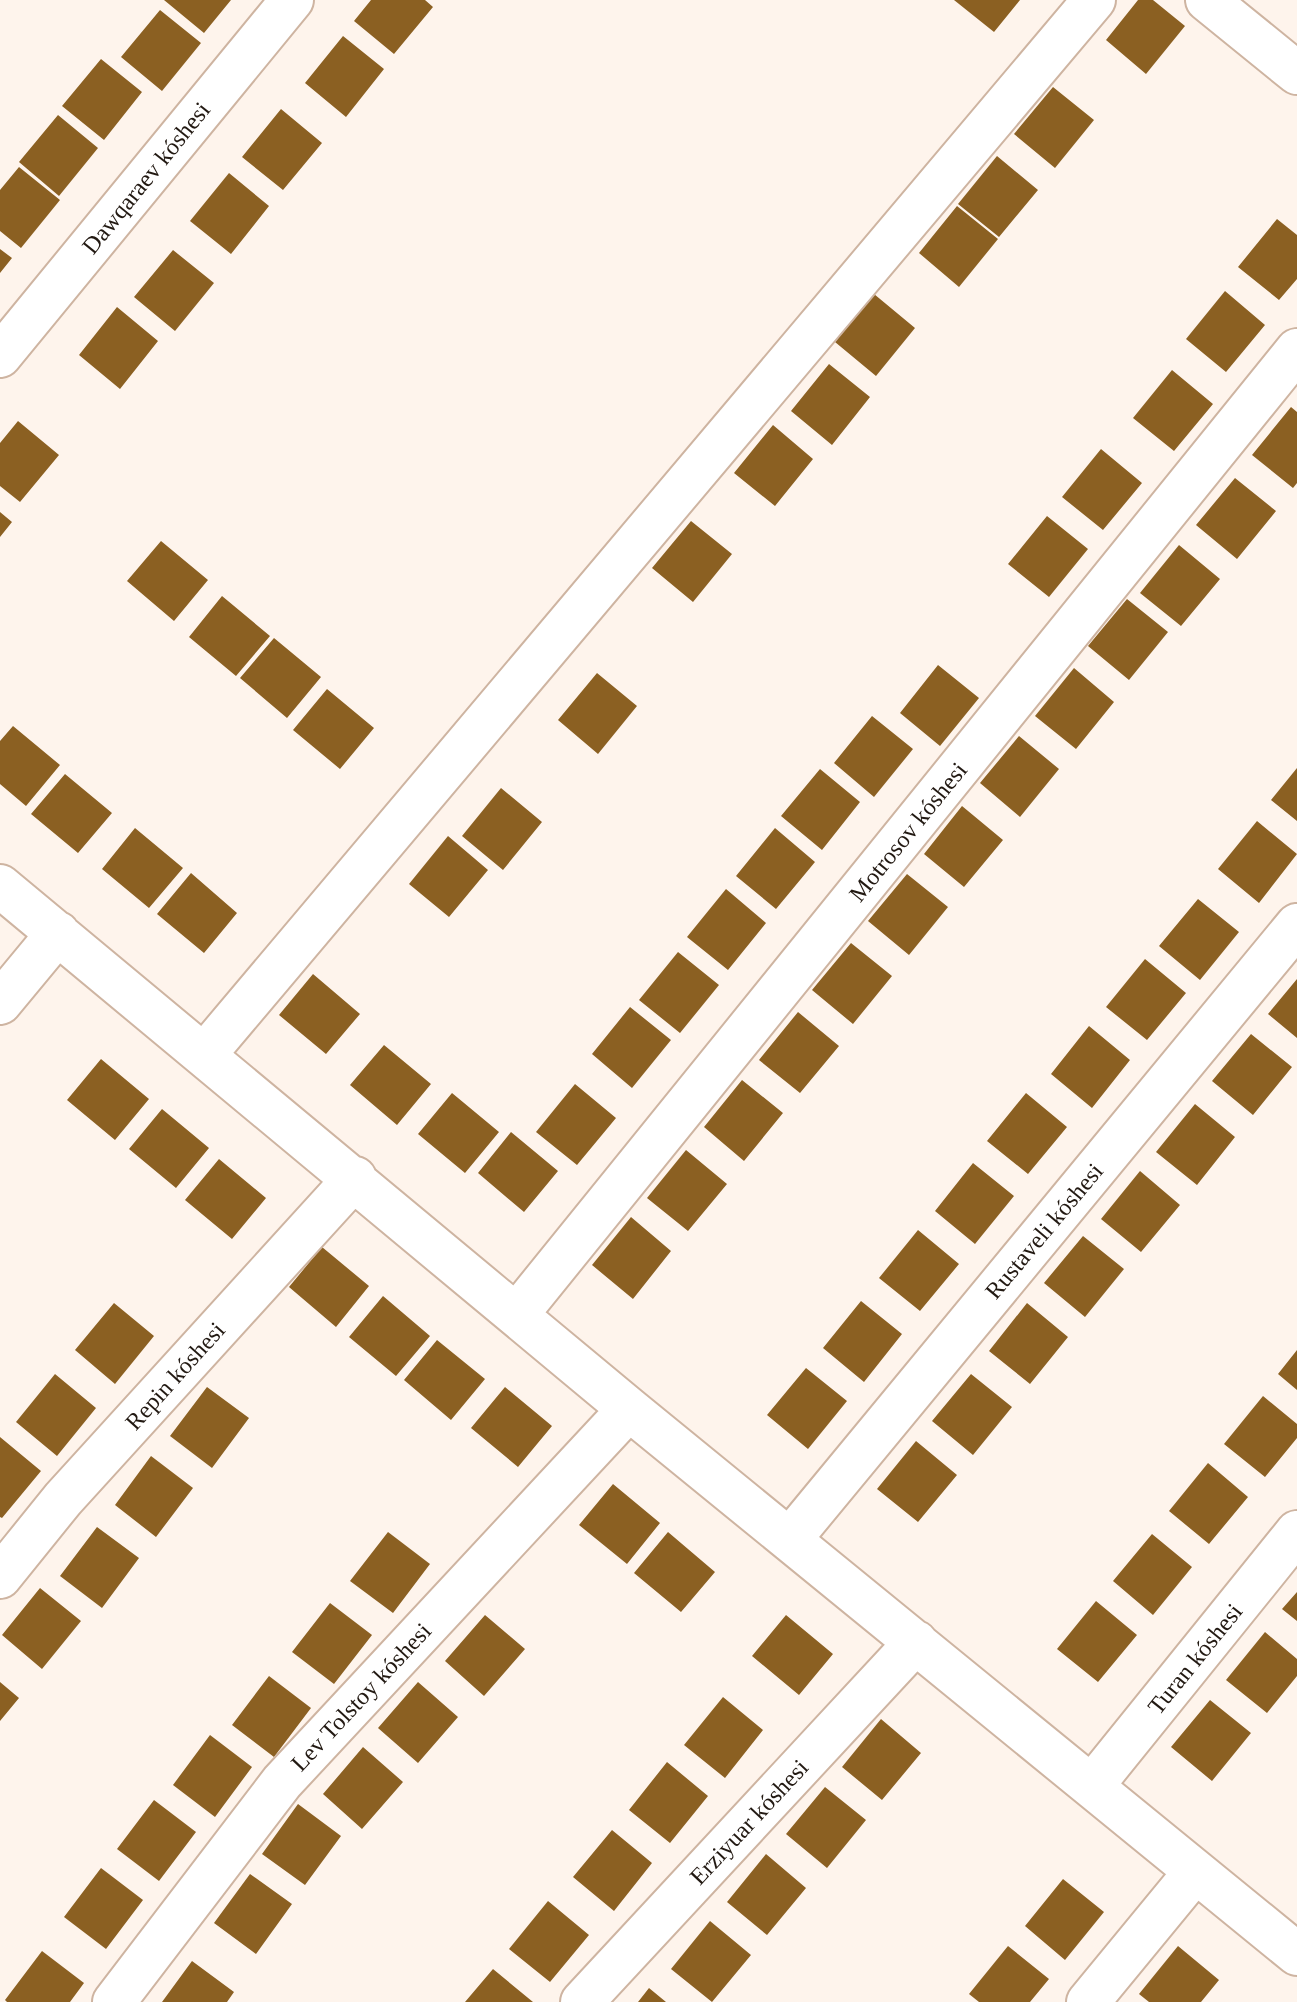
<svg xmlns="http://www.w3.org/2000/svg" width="1297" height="2002" font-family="'Times New Roman',serif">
	<rect width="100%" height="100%" fill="#fef4ec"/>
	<path fill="#8b6022" d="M164 0H231L204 33Z
		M371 0H425L433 7 394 54 354 21Z
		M954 0H1020L994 32Z
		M1138 0H1153L1185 26 1146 74 1106 40Z
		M160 10 201 43 162 91 121 57Z
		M343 36 384 69 346 117 305 83Z
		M101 59 142 92 104 140 62 106Z
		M1053 87 1094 120 1055 168 1014 134Z
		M281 109 322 143 283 190 242 157Z
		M58 115 98 148 59 196 19 162Z
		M997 156 1038 190 999 237 958 204Z
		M19 167 60 200 21 248 0 231V190Z
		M229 173 269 206 231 254 190 221Z
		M957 206 998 239 959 287 919 253Z
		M1277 219 1297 235V279L1279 300 1238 267Z
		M0 249 12 258 0 273Z
		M173 250 214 283 175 331 134 297Z
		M1225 291 1265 325 1226 372 1186 339Z
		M874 294 915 328 876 376 835 342Z
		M117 307 158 341 120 389 79 355Z
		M829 364 870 397 832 445 791 411Z
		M1172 370 1213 404 1174 451 1133 418Z
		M1291 407 1297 412V483L1293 488 1252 455Z
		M18 421 59 455 20 502 0 486V443Z
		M773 425 813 459 775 506 734 473Z
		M1101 449 1142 483 1103 530 1062 497Z
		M1235 478 1276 511 1237 559 1196 525Z
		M0 512 12 522 0 537Z
		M1047 516 1088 549 1049 597 1008 564Z
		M691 521 732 554 693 602 652 568Z
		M161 541 208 580 174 621 127 581Z
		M1179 545 1220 579 1181 626 1140 593Z
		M222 596 270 636 236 676 189 637Z
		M1127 599 1168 632 1129 680 1088 646Z
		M274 638 321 677 287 718 240 678Z
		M938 665 979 698 940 746 900 713Z
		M1074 668 1114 702 1076 749 1035 716Z
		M597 673 637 706 598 754 558 720Z
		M327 689 374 728 340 769 293 730Z
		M872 716 913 749 874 797 834 763Z
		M13 726 60 765 26 806 0 784V741Z
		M1019 736 1059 769 1020 817 980 783Z
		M1297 768V821L1271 800Z
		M820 769 860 802 822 850 781 816Z
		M65 774 112 813 78 853 31 814Z
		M501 788 542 822 503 870 462 836Z
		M962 806 1003 840 964 887 924 854Z
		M1257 821 1297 854 1259 903 1218 869Z
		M135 828 183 868 149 908 102 869Z
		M775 828 815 862 776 909 736 876Z
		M448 836 488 870 449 917 409 884Z
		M191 873 237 913 204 953 157 914Z
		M907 874 948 907 909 955 868 921Z
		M726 889 766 923 728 970 687 937Z
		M1198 899 1239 932 1200 980 1159 946Z
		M851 943 892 976 853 1024 812 990Z
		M678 952 719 985 680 1033 639 1000Z
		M1145 959 1186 993 1147 1040 1106 1007Z
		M313 974 360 1014 326 1054 279 1015Z
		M1297 979V1038L1268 1014Z
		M630 1007 671 1040 632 1088 592 1054Z
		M798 1012 839 1046 800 1093 759 1060Z
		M1089 1026 1130 1060 1092 1108 1051 1074Z
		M1251 1034 1292 1067 1253 1115 1212 1081Z
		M384 1045 431 1084 397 1125 350 1085Z
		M101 1059 149 1099 115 1140 67 1100Z
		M742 1080 783 1113 744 1161 704 1127Z
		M575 1084 616 1118 577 1165 536 1132Z
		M452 1093 499 1132 465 1173 418 1134Z
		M1026 1093 1067 1127 1028 1174 987 1141Z
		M1195 1104 1235 1137 1197 1185 1156 1152Z
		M162 1109 209 1148 176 1188 129 1149Z
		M511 1132 558 1171 524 1212 478 1173Z
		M686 1150 727 1184 688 1231 647 1198Z
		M219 1159 266 1198 232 1239 185 1200Z
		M973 1163 1014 1196 975 1244 935 1211Z
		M1140 1171 1180 1205 1141 1252 1101 1219Z
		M631 1217 671 1251 633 1299 592 1265Z
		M918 1230 959 1264 920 1311 879 1278Z
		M1083 1236 1124 1269 1085 1317 1044 1283Z
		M322 1247 369 1286 336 1327 289 1287Z
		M383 1296 430 1336 396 1376 349 1337Z
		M861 1301 902 1334 864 1382 823 1348Z
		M114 1303 154 1336 115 1384 75 1350Z
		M1027 1303 1068 1337 1030 1384 989 1351Z
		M437 1340 485 1379 451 1420 404 1380Z
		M1297 1350V1390L1278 1374Z
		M806 1368 847 1401 808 1449 767 1415Z
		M55 1374 96 1408 57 1456 16 1422Z
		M971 1374 1012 1407 973 1455 932 1421Z
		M207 1387 249 1418 212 1468 170 1436Z
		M505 1387 552 1426 518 1467 471 1428Z
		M1263 1396 1297 1424V1438L1265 1477 1224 1444Z
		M0 1437 41 1471 2 1518 0 1517Z
		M916 1441 957 1475 918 1522 877 1489Z
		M151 1456 193 1488 156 1537 115 1505Z
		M1208 1463 1248 1497 1209 1544 1169 1511Z
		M613 1484 660 1523 627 1564 579 1525Z
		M97 1527 139 1558 102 1608 60 1576Z
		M388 1532 430 1564 393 1613 350 1581Z
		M668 1532 715 1572 681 1612 634 1573Z
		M1152 1534 1192 1567 1153 1615 1113 1581Z
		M40 1588 81 1621 42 1669 2 1635Z
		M1297 1592V1621L1282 1609Z
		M1096 1601 1137 1635 1098 1682 1057 1649Z
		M330 1603 372 1635 334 1684 292 1652Z
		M485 1615 525 1649 484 1696 445 1661Z
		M786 1615 833 1654 799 1695 752 1656Z
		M1265 1632 1297 1659V1676L1267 1713 1226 1680Z
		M269 1676 311 1708 274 1757 232 1725Z
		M0 1682 19 1698 0 1721Z
		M418 1682 458 1717 418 1763 378 1728Z
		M723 1697 763 1730 725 1778 684 1745Z
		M1210 1700 1251 1733 1212 1781 1171 1747Z
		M881 1719 921 1753 882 1800 842 1767Z
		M210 1735 252 1767 215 1817 173 1785Z
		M363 1747 403 1782 362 1829 323 1794Z
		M667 1762 708 1796 670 1843 629 1810Z
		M825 1787 866 1820 827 1868 786 1834Z
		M154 1800 196 1832 159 1881 117 1849Z
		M298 1804 341 1836 305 1885 262 1854Z
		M612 1830 652 1863 614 1911 573 1877Z
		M766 1854 806 1888 767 1935 727 1902Z
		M101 1868 143 1900 106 1949 64 1917Z
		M250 1874 292 1904 256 1954 214 1923Z
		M1063 1879 1104 1912 1065 1960 1025 1926Z
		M548 1901 589 1935 550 1982 509 1949Z
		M710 1921 751 1955 712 2002 671 1969Z
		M1008 1946 1049 1979 1030 2002H979L969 1994Z
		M1178 1946 1219 1980 1201 2002H1149L1139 1994Z
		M42 1951 84 1983 70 2002H7L5 2000Z
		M192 1961 234 1992 227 2002H162Z
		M493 1969 533 2002H465Z
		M649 1988 666 2002H638Z"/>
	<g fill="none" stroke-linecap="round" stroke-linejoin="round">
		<g stroke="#ceb4a1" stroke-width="46">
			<path id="minor" d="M1207 0 1297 73
				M0 356 292 0
				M0 886 629 1409 1297 1954
				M0 1003 58 933
				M205 1054 1094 0
				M518 1313 1297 350
				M791 1538 1297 925
				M0 1577 63 1499 355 1178
				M1092 1786 1297 1532
				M114 2002 282 1782 629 1409
				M582 2002 916 1642
				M1088 2002 1195 1872"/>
		</g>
		<use href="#minor" stroke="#fff" stroke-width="42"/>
	</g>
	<g text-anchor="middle" stroke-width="6" stroke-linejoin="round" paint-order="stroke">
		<g font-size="24" fill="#221912" stroke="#fff">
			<text transform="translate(146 178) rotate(-51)" y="8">Dawqaraev kóshesi</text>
			<text transform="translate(908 832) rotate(-51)" y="8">Motrosov kóshesi</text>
			<text transform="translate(1044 1231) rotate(-50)" y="8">Rustaveli kóshesi</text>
			<text transform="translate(175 1376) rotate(-48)" y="8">Repin kóshesi</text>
			<text transform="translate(1195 1659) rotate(-51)" y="8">Turan kóshesi</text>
			<text transform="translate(361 1697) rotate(-47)" y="8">Lev Tolstoy kóshesi</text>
			<text transform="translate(749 1822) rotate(-47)" y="8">Erziyuar kóshesi</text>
		</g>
	</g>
</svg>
